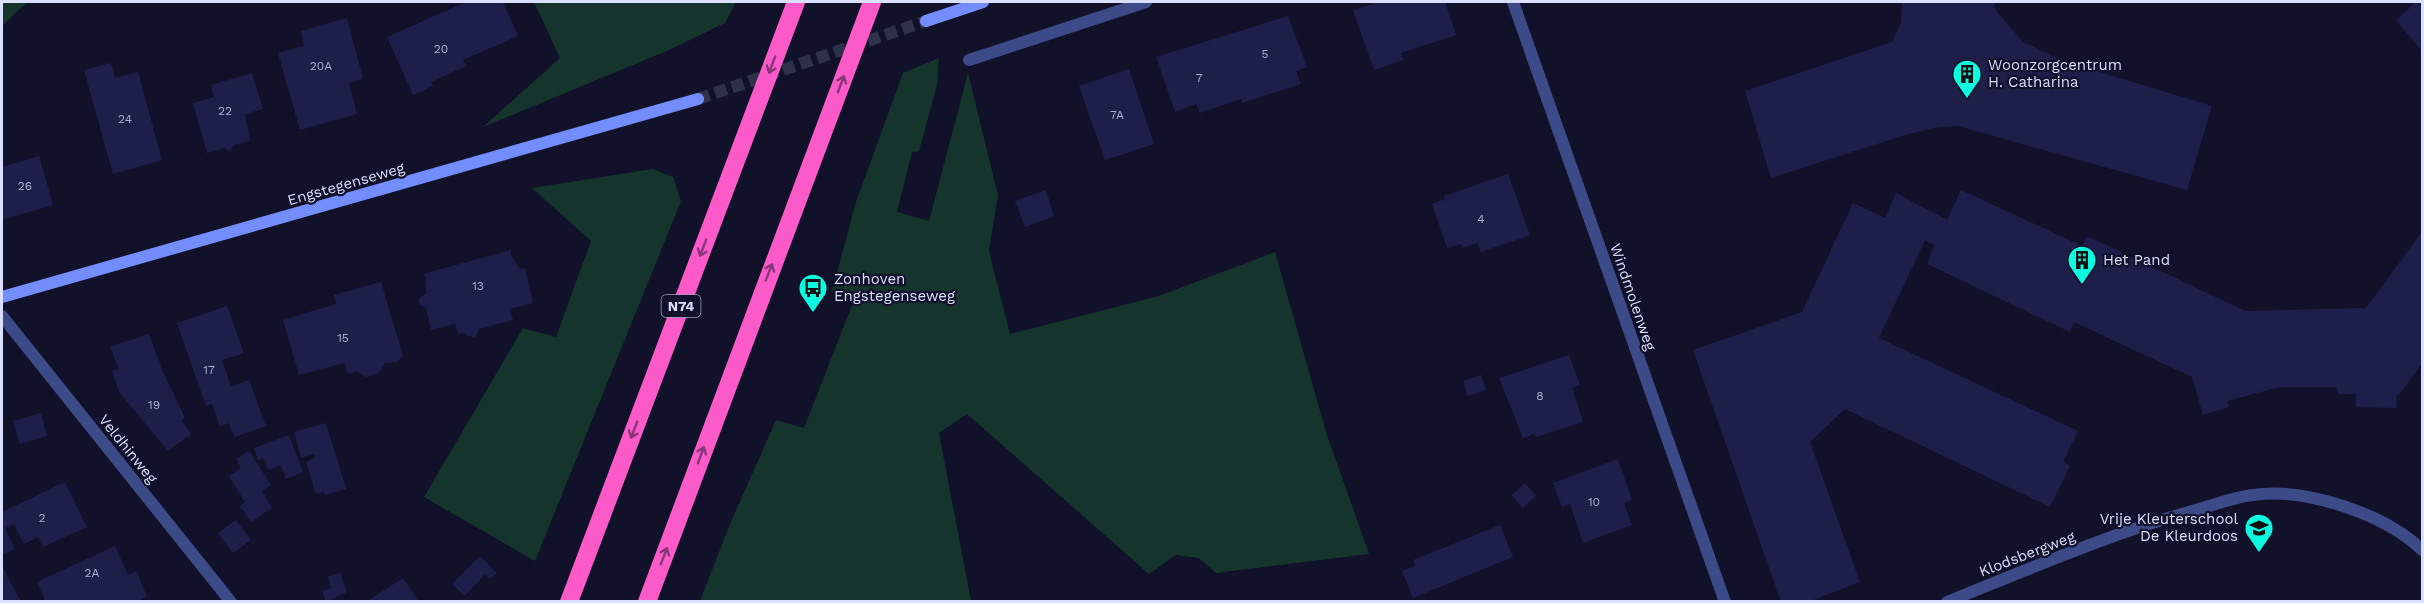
<svg xmlns="http://www.w3.org/2000/svg" width="2424" height="603" font-family="'Work Sans',sans-serif">
	<rect width="100%" height="100%" fill="#11122a"/>
	<path fill="#14342c" d="M2 2H27L2 26Z
		M534 2H736L725 23 669 50 483 127 560 58Z
		M939 58 937 85 919 151 912 152 897 212 929 221 968 73 998 195 989 251 1010 334 1159 296 1275 252 1327 435 1369 554 1216 573 1199 558 1176 555 1149 574 967 414 939 433 971 601H700L730 524 776 420 804 428 854 300 832 291 856 202 903 73Z
		M653 169 673 177 681 201 535 561 424 497 523 328 556 337 591 241 532 188Z"/>
	<path fill="#1e1e4b" d="M466 2H503L518 36 463 60 466 66 431 82 433 86 413 95 387 37Z
		M1378 2H1445L1456 35 1401 53 1403 60 1374 70 1353 10Z
		M1902 2H1994L1996 11 2023 42 2063 61 2212 106 2187 190 1958 126 1934 128 1905 135 1771 178 1745 91 1892 42 1901 22Z
		M2416 2H2422V51L2396 20Z
		M1288 16 1307 67 1296 71 1301 84 1242 103 1241 99 1200 113 1196 104 1175 112 1156 57Z
		M347 18 363 79 349 83 357 114 300 130 278 53 304 46 301 31Z
		M111 63 115 78 138 72 162 160 113 174 84 70Z
		M1129 69 1154 144 1105 160 1079 86Z
		M252 73 263 109 245 114 250 141 234 145 230 151 224 148 207 153 193 103 214 97 211 85Z
		M39 156 53 205 2 220V167Z
		M1508 174 1530 235 1481 252 1477 243 1462 248 1461 244 1447 248 1432 204 1445 199 1444 196Z
		M1046 190 1054 216 1025 227 1015 201Z
		M1961 190 2082 246 2087 236 2245 311 2366 308 2422 232V363L2399 395H2396L2397 408 2356 407V394H2338L2336 387H2280L2227 401 2229 407 2203 415 2192 377 2074 322 2070 332 1927 264 1934 245 1925 240 1879 338 2078 431 2063 462 2070 466 2050 507 1845 409 1810 442 1860 582 1808 602H1781L1693 350 1802 312 1853 203 1885 218 1896 193 1947 220Z
		M511 250V255L520 269 525 268 533 303 510 309 513 320 479 329 476 337 468 336 465 333 458 334 455 324 431 330 426 308 419 304V299L426 294V278L423 274Z
		M381 282 403 356 396 362 385 363 379 373 366 377 357 371 348 374 344 363 299 375 283 320 336 304 334 295Z
		M227 306 244 353 222 360 231 386 249 380 266 426 234 437 229 423 220 426 212 404 206 406 177 323Z
		M149 334 162 370 185 418 182 421 191 434 168 451 119 392 112 371 119 369 110 347Z
		M1569 355 1580 385 1572 388 1583 422 1536 437 1534 434 1523 438 1499 378Z
		M1481 375 1486 390 1468 396 1463 381Z
		M41 413 47 436 20 444 13 421Z
		M326 423 346 489 325 495 324 492 316 494 306 462 315 458 314 454 301 458 294 432Z
		M289 435 303 472 286 479 281 465 268 470 263 458 258 460 254 448Z
		M249 451 271 485 262 491 272 508 251 522 240 506 245 502 229 476 241 468 236 459Z
		M1618 459 1632 500 1624 503 1632 525 1583 543 1570 504 1562 507 1553 483Z
		M65 482 87 527 43 547 38 537 24 544 14 524 5 528 15 549 2 555V512Z
		M1525 483 1536 496 1523 508 1512 495Z
		M236 520 251 540 233 553 218 533Z
		M1500 525 1513 557 1413 598 1402 571 1415 566 1413 560Z
		M115 546 128 575 136 571 147 596 136 602H46L37 582Z
		M480 556 497 573 490 579 485 574 465 596 452 584Z
		M2 565 20 600 17 602H2Z
		M340 573 347 592 326 602 322 591 331 588 328 577Z
		M403 578 419 602H366Z"/>
	<g fill="none" stroke-linecap="round" stroke-linejoin="round">
		<path stroke="#2f314a" stroke-width="12" stroke-dasharray="12 6" stroke-linecap="butt" d="M698 99 926 21"/>
		<path stroke="#3d4a88" stroke-width="12" d="M1513 2 1725 602
			M969 60 1146 2
			M2 316 231 602
			M1947 602C2029 569 2111 533 2196 510 2214 505 2234 497 2253 495 2305 487 2385 514 2422 550"/>
		<path stroke="#748dfc" stroke-width="12" d="M926 21 983 2
			M2 297 698 99"/>
		<path stroke="#fc59c9" stroke-width="18" d="M569 602 796 2
			M647 602 872 2"/>
	</g>
	<defs><path id="oneway-shaft" d="M-6 0H5M1.5-3L5.5 0L1.5 3" fill="none" stroke-width="1.6" stroke-linecap="round" stroke-linejoin="round" transform="scale(1.5)"/></defs>
	<g stroke="#86367a">
		<use href="#oneway-shaft" transform="translate(772 65) rotate(111)"/>
		<use href="#oneway-shaft" transform="translate(841 84) rotate(-69)"/>
		<use href="#oneway-shaft" transform="translate(703 248) rotate(111)"/>
		<use href="#oneway-shaft" transform="translate(769 272) rotate(-69)"/>
		<use href="#oneway-shaft" transform="translate(634 430) rotate(111)"/>
		<use href="#oneway-shaft" transform="translate(701 455) rotate(-70)"/>
		<use href="#oneway-shaft" transform="translate(664 556) rotate(-69)"/>
	</g>
	<defs>
		<g id="building-pin" transform="scale(1.5)"><path d="M0 17L-7.5 6A9.5 9.5 0 1 1 7.5 6Z" fill="#0bfae0" stroke="#11122a"/><path d="M-4-6H4V6H1V3H-1V6H-4ZM-2.5-4.3h1.7v1.8h-1.7ZM.8-4.3h1.7v1.8H.8ZM-2.5-1h1.7V.8h-1.7ZM.8-1h1.7V.8H.8Z" fill="#111"/></g>
		<g id="bus-pin" transform="scale(1.5)"><path d="M0 17L-7.5 6A9.5 9.5 0 1 1 7.5 6Z" fill="#0bfae0" stroke="#11122a"/><path d="M-5-6H5V4H4V6H2V4H-2V6H-4V4H-5ZM-3.5-4V0h7V-4ZM-3.5 1.2v1.5H-2V1.2ZM2 1.2v1.5H3.5V1.2Z" fill="#111"/></g>
		<g id="school-pin" transform="scale(1.5)"><path d="M0 17L-7.5 6A9.5 9.5 0 1 1 7.5 6Z" fill="#0bfae0" stroke="#11122a"/><path d="M0-5L7-2L0 1L-7-2ZM-4 1L0 2.5L4 1V4Q0 6-4 4Z" fill="#111"/></g>
	</defs>
	<g fill-rule="evenodd">
		<use href="#building-pin" x="1967" y="74"/>
		<use href="#building-pin" x="2082" y="260"/>
		<use href="#bus-pin" x="813" y="288"/>
		<use href="#school-pin" x="2259" y="528"/>
	</g>
	<g text-anchor="middle" stroke-width="4.5" stroke-linejoin="round" paint-order="stroke">
		<g font-size="12" fill="#acafd1">
			<text x="441" y="53">20</text>
			<text x="1265" y="58">5</text>
			<text x="321" y="70">20A</text>
			<text x="1199" y="82">7</text>
			<text x="225" y="115">22</text>
			<text x="1117" y="119">7A</text>
			<text x="125" y="123">24</text>
			<text x="25" y="190">26</text>
			<text x="1481" y="223">4</text>
			<text x="478" y="290">13</text>
			<text x="343" y="342">15</text>
			<text x="209" y="374">17</text>
			<text x="1540" y="400">8</text>
			<text x="154" y="409">19</text>
			<text x="1594" y="506">10</text>
			<text x="42" y="522">2</text>
			<text x="92" y="577">2A</text>
		</g>
		<rect fill="#11122a" stroke="#9ea2be" stroke-width="1.5" x="661.5" y="295" width="39" height="22" rx="4.5"/>
		<g font-size="14" font-weight="bold" fill="#dbdffe">
			<text x="681" y="311">N74</text>
		</g>
		<g font-size="15" fill="#dbdffe" stroke="#11122a" text-anchor="start">
			<text x="1988" y="70">Woonzorgcentrum<tspan x="1988" dy="17">H. Catharina</tspan></text>
			<text x="2103" y="265">Het Pand</text>
			<text x="834" y="284">Zonhoven<tspan x="834" dy="17">Engstegenseweg</tspan></text>
			<text x="2238" y="524" text-anchor="end">Vrije Kleuterschool<tspan x="2238" dy="17">De Kleurdoos</tspan></text>
		</g>
		<g font-size="15" fill="#dbdffe" stroke="#11122a">
			<text transform="translate(346 184) rotate(-16)" y="5">Engstegenseweg</text>
			<text transform="translate(1633 297) rotate(71)" y="5">Windmolenweg</text>
			<text transform="translate(128 449) rotate(51)" y="5">Veldhinweg</text>
			<text transform="translate(2027 554) rotate(-21)" y="5">Klodsbergweg</text>
		</g>
	</g>
	<rect width="2424" height="603" fill="none" stroke="#dbdffe" stroke-width="6"/>
</svg>
